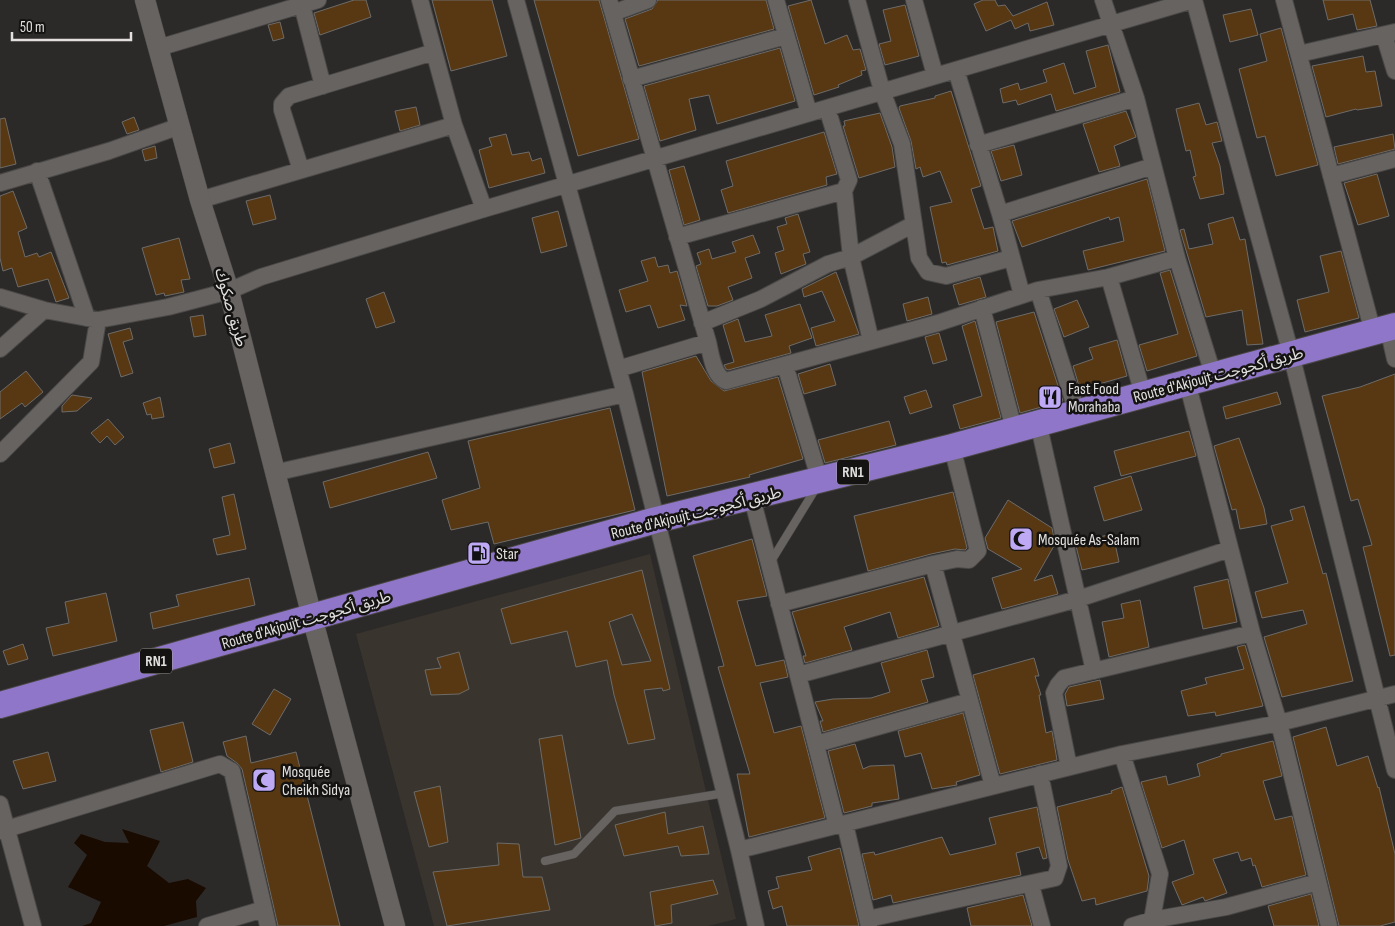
<svg xmlns="http://www.w3.org/2000/svg" width="1395" height="926" font-family="'Sofia Sans Condensed','Noto Sans Arabic',sans-serif">
	<rect width="100%" height="100%" fill="#2c2a28"/>
	<path fill="#39342d" d="M650 554 736 919 708 926H434L356 634Z"/>
	<path fill="#1a0b00" d="M122 829 160 841 147 866 169 883 188 879 206 888 196 901 197 917 164 926H82L91 923 101 902 68 887 87 855 74 843 81 834 105 842 129 843Z"/>
	<path fill="#573812" stroke="#6d6b69" fill-rule="evenodd" d="M354 0H366L371 17 320 35 314 13Z
		M432 0H492L507 56 451 71Z
		M534 0H599L639 139 578 156Z
		M658 0H766L774 29 639 66 625 19 652 9Z
		M811 0 825 44 847 35 853 50 860 49 866 70 861 71 862 75 838 85 839 87 814 95 788 6Z
		M983 0H995L998 6 1005 5 1013 16 1047 2 1054 25 1030 31 1028 23 1015 29 1011 20 986 31 974 4Z
		M1323 0H1370L1377 26 1357 30 1353 14 1328 20Z
		M905 5 919 56 885 65 879 44 891 41 883 10Z
		M1251 9 1258 35 1230 42 1223 15Z
		M280 22 284 38 273 41 268 25Z
		M1281 28 1318 165 1276 176 1265 136 1257 138 1239 69 1267 61 1260 34Z
		M1108 45 1120 92 1056 111 1051 94 1018 105 1016 100 1003 103 1000 89 1018 83 1020 90 1047 82 1043 70 1064 63 1074 94 1096 87 1086 51Z
		M780 48 795 101 717 124 709 95 689 99 696 130 660 141 644 86Z
		M1363 56 1366 72 1375 71 1382 106 1357 110 1356 109 1326 117 1312 66Z
		M951 91 981 186 971 189 984 229 993 227 998 251 947 265 946 262 942 263 930 207 952 202 940 171 923 177 920 167 916 169 911 141 899 108 900 106 935 98V96Z
		M1199 103 1206 125 1217 122 1222 141 1212 143 1220 166 1224 194 1200 199 1193 177 1196 176 1190 150 1186 151 1176 109Z
		M416 107 420 125 400 131 395 111Z
		M1126 111 1136 137 1114 146 1120 166 1099 172 1083 124Z
		M880 113 892 147 895 167 859 178 843 126H845L844 121Z
		M134 117 139 130 127 134 122 122Z
		M5 118 16 164 0 168V119Z
		M824 132 837 174 826 177 827 185 728 213 721 190 733 186 726 161Z
		M506 134 512 155 529 152 532 161 541 158 545 173 489 188 479 150 492 146 489 138Z
		M1393 134 1395 149 1338 164 1334 147Z
		M1014 145 1022 175 1001 181 991 151Z
		M155 146 157 158 145 161 142 150Z
		M684 166 700 220 684 225 669 170Z
		M1377 174 1389 216 1358 225 1344 183Z
		M1147 179 1165 251 1088 270 1083 251 1124 241 1119 217 1110 220 1109 217 1022 247 1012 221Z
		M13 191 27 228 18 232 25 257 37 253 39 257 51 252 69 298 56 302 48 279 18 287 12 268 3 271 0 258V196Z
		M270 195 276 219 253 225 246 201Z
		M558 211 567 246 541 253 532 218Z
		M798 214 810 252 803 254 806 264 781 274 775 253 784 250 777 227 787 224 785 218Z
		M1233 217 1240 240 1245 239 1263 344 1247 345 1242 310 1206 317 1180 230 1184 229 1189 249 1213 244 1208 224Z
		M753 235 760 253 745 258 752 278 728 287 733 300 717 306H708L696 266 701 264 697 253 709 249 712 259 736 252 732 242Z
		M179 238 190 279 181 280 184 292 165 296 164 293 156 295 142 248Z
		M1341 251 1359 318 1305 332 1297 300 1329 292 1320 256Z
		M655 257 658 267 668 265 670 273 677 271 687 306 680 305 685 320 658 328 650 305 626 312 619 290 648 281 641 261Z
		M1170 270 1197 356 1147 371 1139 345 1178 334 1160 273Z
		M836 272 859 334 816 346 811 328 835 321 822 291 804 297 802 289Z
		M980 277 986 297 959 305 953 285Z
		M384 292 395 322 376 328 366 299Z
		M928 297 932 314 907 321 903 304Z
		M1077 300 1089 327 1064 337 1054 309Z
		M800 304 812 338 789 346 791 353 728 370 726 369 724 365 734 362 723 325 738 319 745 342 772 336 765 315Z
		M1034 312 1063 401 1020 413 996 322Z
		M203 315 206 335 194 337 190 317Z
		M975 321 1001 418 960 429 953 405 982 396 962 326Z
		M130 328 133 339 123 342 133 373 121 377 108 334Z
		M939 333 947 360 933 364 925 337Z
		M1117 340 1127 376 1099 384 1101 391 1082 396 1073 366 1093 359 1089 348Z
		M696 356 711 381 724 391 778 377 803 459 749 475 750 477 667 496 642 372Z
		M830 364 836 385 804 394 798 374Z
		M26 371 43 392 25 407 22 403 0 419V392Z
		M1395 374V655L1390 656 1363 547 1372 545 1358 499 1351 501 1322 396 1360 387Z
		M926 390 932 407 910 414 904 397Z
		M1277 392 1281 404 1226 419 1223 407Z
		M72 395 92 398 77 411 62 412V406Z
		M160 397 164 417 152 419 151 414 147 415 143 403Z
		M610 408 635 510 494 544 488 522 451 530 442 500 480 488 468 441Z
		M108 419 124 437 115 445 107 436 100 443 91 433Z
		M889 421 896 445 825 463 818 440Z
		M1189 431 1196 456 1121 476 1114 451Z
		M1239 438 1264 508 1267 524 1240 529 1236 509 1232 510 1214 446Z
		M230 443 235 463 214 468 209 449Z
		M428 452 437 478 330 508 323 482Z
		M1131 476 1142 510 1104 521 1094 487Z
		M953 492 967 548 965 550 955 549 931 554 868 571 854 516Z
		M234 494 246 549 217 555 213 539 230 535 222 497Z
		M1008 500 1052 528 1055 544 1034 581 1052 575 1058 594 1002 609 992 578 1022 569 988 549 985 538Z
		M1304 506 1323 574 1326 573 1353 681 1282 697 1264 637 1307 624 1303 610 1262 618 1255 592 1288 583 1271 526 1293 520 1290 510Z
		M1113 534 1119 562 1082 570 1075 542Z
		M752 539 767 596 737 601 756 666 784 660 788 677 760 683 774 733 801 726 825 818 749 837 737 774H750L718 667 724 666 693 556Z
		M642 570 670 689 663 691 662 688 644 690 655 739 628 744 614 695 607 660 576 667 567 631 511 644 501 609ZM632 614 651 661 622 665 609 622Z
		M924 577 939 626 898 638 890 612 844 627 852 650 805 663 803 656H806L792 612Z
		M249 578 255 605 153 629 150 613 179 606 176 595Z
		M1228 579 1237 622 1203 629 1194 587Z
		M106 593 117 641 53 656 46 628 69 623 65 602Z
		M1140 600 1149 647 1109 657 1102 622 1124 618 1121 604Z
		M23 644 28 659 8 665 3 651Z
		M1245 645 1263 706 1216 716 1215 712 1188 716 1181 691 1207 684 1205 678 1244 669 1237 647Z
		M927 650 934 677 921 680 928 702 823 732 820 721H823L815 702 833 699 871 698 890 692 881 663Z
		M459 652 469 689 459 694 431 695 425 670 441 668 437 658Z
		M1034 658 1039 676H1035L1041 695H1039L1046 733 1052 731 1057 760 1000 774 973 675Z
		M1100 680 1104 699 1067 706 1065 694 1069 687Z
		M274 689 291 699 270 735 252 724Z
		M963 713 980 775 956 782 957 785 932 789 921 753 905 757 898 731Z
		M183 722 193 762 161 772 150 730Z
		M1326 727 1337 766 1368 756 1378 788 1379 787 1395 854V922L1380 926H1339L1293 737Z
		M562 735 581 838 555 845 539 739Z
		M246 736 251 763 296 752 340 926H278L242 769 237 763 227 756 223 742Z
		M1273 741 1282 776 1263 781 1275 820 1292 816 1306 875 1262 887 1255 865 1253 866 1251 858 1241 861 1238 852 1213 859 1227 893 1205 901 1203 897 1182 905 1172 882 1194 874 1184 840 1162 848 1141 782 1166 776 1168 785 1200 776 1197 764 1221 756V754Z
		M855 744 863 769 870 766 894 765 899 799 872 803V806L844 813 828 751Z
		M48 752 56 781 23 789 13 761Z
		M440 786 448 842 429 847 414 792Z
		M1122 787 1149 876 1147 891 1096 905 1095 898 1082 901 1068 860 1057 807 1112 793 1111 791Z
		M1037 807 1047 858 1043 859 1039 847 1016 853 1021 875 893 903 891 895 873 900 862 854 874 852 875 855 942 837 950 855 989 846 996 844 989 818Z
		M665 812 668 834 703 826 709 854 681 856 678 846 624 856 615 825Z
		M497 843 519 844 523 877H542L550 910 447 926 433 872 499 865Z
		M840 848 859 926H787L782 906 773 909 768 891 779 888 776 877 812 870 808 857Z
		M713 880 718 894 671 905 672 923 655 926 650 892Z
		M1311 894 1319 926H1274L1268 906Z
		M1023 895 1032 926H971L967 908Z"/>
	<g fill="none" stroke-linecap="round" stroke-linejoin="round">
		<g stroke="#4a4847" stroke-width="9">
			<path id="service" d="M770 563 816 488
				M545 861 574 854 615 811 725 793"/>
		</g>
		<g stroke="#4a4847" stroke-width="18">
			<path id="minor" d="M420 0 454 125
				M516 0 625 394 739 850 756 926
				M609 0 708 342C711 354 713 376 726 381L938 323 1038 290 1109 277 1177 258
				M776 0 809 113
				M857 0 882 91 902 144 919 258 928 272 946 276 1011 258
				M914 0 935 75
				M1103 0 1136 98 1177 258 1213 374
				M1194 0 1291 354 1395 770
				M1284 0 1373 332
				M302 5 323 86
				M613 13 648 0
				M1384 35 1395 71
				M158 48 318 0
				M1299 54 1395 32
				M956 70 1000 214 1022 295
				M631 79 786 36
				M978 145 1136 98
				M301 170 282 110V104L289 96 434 52
				M37 171 87 318
				M1331 176 1395 159
				M0 183 109 151 180 126
				M844 191 851 257 871 341
				M200 200 454 125 484 209
				M1000 214 1153 166
				M677 237 844 191 849 180 827 108
				M1109 277 1143 394
				M1038 290 1077 412
				M0 297 44 310 98 320 168 307 229 291 261 277 484 209 1193 0
				M982 308 1014 429
				M702 323 761 299 828 264 851 257 914 224
				M1388 328 1395 359
				M0 349 44 310
				M785 365 820 481
				M618 369 708 342
				M1187 382 1252 633 1279 723 1329 926
				M1038 422 1094 671
				M0 454 91 362 98 320
				M274 473 625 394
				M752 498 837 826
				M933 564 993 786
				M779 604 933 564 957 559 969 560 978 551 952 447
				M798 675 1078 599 1230 549
				M816 744 970 701
				M1122 754 1160 874 1151 926
				M1069 767 1054 693 1058 685 1064 678 1252 633
				M0 804 33 926
				M845 824 869 926
				M0 831 220 764 232 771 268 926
				M739 850 1122 754 1279 723 1395 694
				M1031 885 1042 926
				M868 919 1055 878 1059 866 1040 774
				M207 926 264 909
				M1132 926 1152 920 1226 907 1318 882"/>
		</g>
		<g stroke="#4a4847" stroke-width="21">
			<path id="tertiary" d="M145 0 200 200 229 291 312 617 395 926"/>
		</g>
		<g stroke="#4a4847" stroke-width="28">
			<path id="trunk" d="M0 705 656 520 952 447 1395 326"/>
		</g>
		<use href="#service" stroke="#666361" stroke-width="8"/>
		<use href="#minor" stroke="#666361" stroke-width="16"/>
		<use href="#tertiary" stroke="#666361" stroke-width="20"/>
		<use href="#trunk" stroke="#9076c8" stroke-width="26"/>
	</g>
	<defs>
		<g id="restaurant-square" transform="scale(1.25)"><rect x="-9" y="-9" width="18" height="18" rx="4" fill="#bea9f5" stroke="#141312"/><path d="M-5-6h1v4h1v-4h1v4h1v-4h1v5L-1.5 .5V6h-2V.5L-5-1ZM5-6V6H3V1.5H1.5Q1.5-4 5-6Z" fill="#111"/></g>
		<g id="mosque-square" transform="scale(1.25)"><rect x="-9" y="-9" width="18" height="18" rx="4" fill="#bea9f5" stroke="#141312"/><path d="M3.5-4.9A6 6 0 1 0 3.5 4.9A5 5 0 1 1 3.5-4.9Z" fill="#111"/></g>
		<g id="fuel-square" transform="scale(1.25)"><rect x="-9" y="-9" width="18" height="18" rx="4" fill="#bea9f5" stroke="#141312"/><path d="M-5.5-6h7V0h2V4h1.3V-2.5L3-4.5l.8-.8L6-3V5H2.5V1h-1V6h-7ZM-4.2-4.7v3.2H.2V-4.7Z" fill="#111"/></g>
	</defs>
	<g fill-rule="evenodd">
		<use href="#restaurant-square" x="1050" y="397"/>
		<use href="#mosque-square" x="1021" y="539"/>
		<use href="#fuel-square" x="479" y="553"/>
		<use href="#mosque-square" x="264" y="780"/>
	</g>
	<g text-anchor="middle" stroke-width="5" stroke-linejoin="round" paint-order="stroke">
		<g fill="#141312" stroke="#a4a2a2" stroke-width="1">
			<rect x="837" y="459.5" width="32" height="25" rx="4"/>
			<rect x="140" y="648.5" width="32" height="25" rx="4"/>
		</g>
		<g font-size="15" font-weight="bold" fill="#e1e0df">
			<text x="853" y="477">RN1</text>
			<text x="156" y="666">RN1</text>
		</g>
		<g font-size="16" fill="#e1e0df" stroke="#141312">
			<text transform="translate(232 307) rotate(74)" y="6">طريق صكوك</text>
			<text transform="translate(1218 374) rotate(-15)" y="6">Route d'Akjoujt طريق أكجوجت</text>
			<text transform="translate(696 512) rotate(-14)" y="6">Route d'Akjoujt طريق أكجوجت</text>
			<text transform="translate(306 619) rotate(-16)" y="6">Route d'Akjoujt طريق أكجوجت</text>
		</g>
		<g font-size="16" fill="#e1e0df" stroke="#141312" text-anchor="start">
			<text x="1068" y="394">Fast Food<tspan x="1068" dy="18">Morahaba</tspan></text>
			<text x="1038" y="545">Mosquée As-Salam</text>
			<text x="496" y="559">Star</text>
			<text x="282" y="777">Mosquée<tspan x="282" dy="18">Cheikh Sidya</tspan></text>
		</g>
	</g>
	<path d="M12 32v8h119v-8" fill="none" stroke="#e1e0df" stroke-width="2.5"/>
	<text x="20" y="32" font-size="15" fill="#e1e0df" stroke="#141312" stroke-width="4" paint-order="stroke">50 m</text>
</svg>
